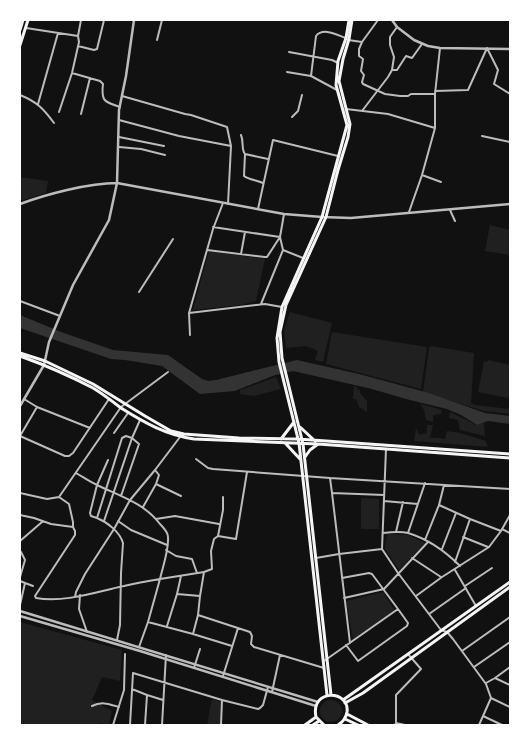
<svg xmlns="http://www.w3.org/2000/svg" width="530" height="745" font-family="'Varela Round',sans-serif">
	<rect width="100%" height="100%" fill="#111"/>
	<path fill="#202020" d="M20 177 48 181 46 193 23 200 20 199 21 193 20 192Z
		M490 225 510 230V255L485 251Z
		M209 251 265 259 256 301 240 305 193 310Z
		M290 312 332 323 323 362 315 360 318 351 306 346 286 348 284 330Z
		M332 332 427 347 421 389 326 364Z
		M431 346 474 353 471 403 475 405 510 409V414L484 411 423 392 429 348Z
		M488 360 510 365V387L508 398 478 392 484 361 487 362Z
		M276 377 281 389 254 396 240 394V390Z
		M354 386 357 387V389L360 390V393L367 401V412L359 407 356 399H353Z
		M420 404 442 410 441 414 433 415V422L426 420 424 410Z
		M450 412 476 425 484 423 485 436 460 430 458 420 449 418Z
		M427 425H433L430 438H439L445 439 447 431 460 433 486 441 488 447 414 441 416 428 419 435 427 433Z
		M361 498 379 499V529H361Z
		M387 534 408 535 425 543 399 570 385 549Z
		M383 592 395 611 353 639 346 601Z
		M20 622 122 650 120 681 102 677 92 700 112 711 109 725 100 723 99 725H20Z
		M212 699 221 702 220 725H207Z
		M320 711a11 11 0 1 1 22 0a11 11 0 1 1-22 0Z"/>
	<path fill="#333" d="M20 315 61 332 113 350 168 355 202 379 208 381 216 380 297 360 359 374 429 393 485 413 510 416V424L488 421 477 425 461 415 447 409 406 399 372 389 293 371 275 375 235 391 200 394 162 366 125 360 111 359 20 328Z"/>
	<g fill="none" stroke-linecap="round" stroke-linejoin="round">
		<path stroke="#bcbcbc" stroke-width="2" d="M26 28 78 36
			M157 40 162 20
			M348 40 362 42 378 20
			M362 42 359 49V56L363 59 361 71 364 75 362 82 363 84 385 94 400 96H408L411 94H435
			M78 46 94 50 97 49 104 20
			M289 52 332 60 338 63
			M392 70H397L406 56 412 58 422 44
			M287 72 311 76 337 90
			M72 73 100 81 103 84C101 101 104 102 120 107
			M311 76 316 36C323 27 337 35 346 38
			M435 91 468 90 487 48 498 70 494 84 510 94
			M20 95C37 102 43 108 54 123
			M122 96 185 114 191 115 227 127 231 146 228 204
			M38 104 58 33
			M346 109 388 114 435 128
			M362 111 388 77 392 70 394 57 390 45V37L397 27
			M59 112 72 73 79 42 78 36 81 20
			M81 114 90 78
			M292 117 298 111 302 95
			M119 120 179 136 231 146
			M241 135C244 142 241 149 245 154
			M482 136 510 142
			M119 137 164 146
			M119 147 141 149 165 155
			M422 175 441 182
			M263 183C257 180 249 180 244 176L245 154 268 159
			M223 203 213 229 189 313 265 304 282 307
			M258 209 273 140 338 156
			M450 210 455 221
			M409 212 422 175 435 128V94L440 48
			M207 250 265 257H267L280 237 213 227
			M283 250 280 237 284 214
			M241 254 245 232
			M139 292 173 239
			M20 301 60 316
			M261 304 283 250 303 258
			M189 313 190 335
			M24 399 37 407 90 428
			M114 433 128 413
			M20 436 65 456H69L73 453 109 399
			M20 436 37 407
			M386 449 382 549 398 573 441 630 447 632 453 639 486 684 491 698 479 725
			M196 459 208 468 213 469 330 478 510 489
			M330 478 332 493 384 495
			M156 484 181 496
			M20 493 47 499 59 497 121 407 168 372
			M332 493 350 643
			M59 497 69 504 73 522V527
			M384 501 418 504
			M439 505 470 519 501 531
			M143 507 156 484 159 475 155 470
			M20 515 34 518 51 524 73 527 75 531V535L35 596 36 598C65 603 95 592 124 586 136 583 148 581 160 579 163 566 169 550 168 537 168 532 163 527 160 524 144 503 120 496 97 485 90 482 83 477 76 473
			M97 518 91 516 90 513 97 485 108 460
			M156 519 175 516 219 524
			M104 521 132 438 140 420
			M118 521 131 530 167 545
			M502 529 510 533
			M396 532 403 502
			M383 533C391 532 400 531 408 533 428 539 445 551 460 566
			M408 533 425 483
			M218 536 223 510V497
			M463 537 488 547
			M425 540 439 505 444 485
			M20 541 42 522
			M442 549 456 513
			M166 550 176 556 192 559 197 573
			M316 558 339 554 382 549
			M412 558 441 577
			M455 562 470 519
			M455 570 476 606
			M204 572 212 569 211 551 214 539 218 536 236 539 247 472
			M20 577 25 560 21 552
			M20 581 25 583 20 605
			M25 583 33 586
			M465 586 492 568
			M80 595 79 609 87 632
			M200 596 198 615 250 632 252 636 251 644 254 647 324 668
			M416 596 442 577 489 547 501 531 510 515
			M75 597 76 592 85 574 114 529 130 500 155 470 180 437
			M344 598 384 589 428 542
			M429 614 466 588
			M148 622 160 579 204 572 200 596 177 594 181 576
			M167 626 177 594
			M193 634 198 615
			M117 640 120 625 121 573 123 543C120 532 107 522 97 518L122 438 126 436 132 438 139 444 121 496
			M346 645 358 661 407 626 408 623 398 609
			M139 647 148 622 193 634 232 646
			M462 651 510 617
			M324 661 398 609 372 574 369 573 342 578
			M474 667 510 642
			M194 668 200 649
			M223 676 238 628
			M495 678 510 667
			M486 683 495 678 510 685
			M132 689 147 695
			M272 692 280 655
			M491 698 510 707
			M92 706C102 701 109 704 119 707
			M483 716 502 725
			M396 723V695L421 669 408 654
			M113 725 124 690 125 654
			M130 725 133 673 222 700 258 709 260 708 263 705 268 687
			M145 725 147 695 163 700
			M162 725 166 655
			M221 725 222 700
			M395 725 396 723 405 725"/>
		<path stroke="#bcbcbc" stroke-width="2.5" d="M392 20 397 27 414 40 428 46 440 48 510 49
			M20 204C47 194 89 183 117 183L284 214 322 217 351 218 510 204
			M20 406 44 365 49 342 73 285 109 220 117 183 119 110 126 76 134 20
			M20 611 318 702
			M20 616 140 651 316 706"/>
		<path stroke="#f5f5f5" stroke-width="3" d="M20 30 23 20
			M20 45 28 20
			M20 353 45 361 93 384 145 416 171 431 184 434 239 438 298 439 510 454
			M20 356C45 365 70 376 93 388 103 394 112 401 121 408 145 423 166 435 194 439L318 444 510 458
			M300 427 315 441
			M281 439 294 422
			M286 444 300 459
			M305 457 310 450 318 444
			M327 695 299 443 279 362 277 338 282 307 322 217 347 125 336 85 338 61 346 38 349 20
			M331 695 303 444 282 358 280 332 286 305 326 217 338 170 348 137 350 124 339 81 343 59 349 39 352 20
			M343 700 510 582
			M345 703 363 693 510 587
			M347 714 368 725
			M345 719 358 725
			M305 725 316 717
			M313 725 319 721
			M324 725 316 717C310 688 350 690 347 712 346 718 343 722 338 725"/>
	</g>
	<rect width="530" height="745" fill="none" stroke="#ffffff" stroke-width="42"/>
</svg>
